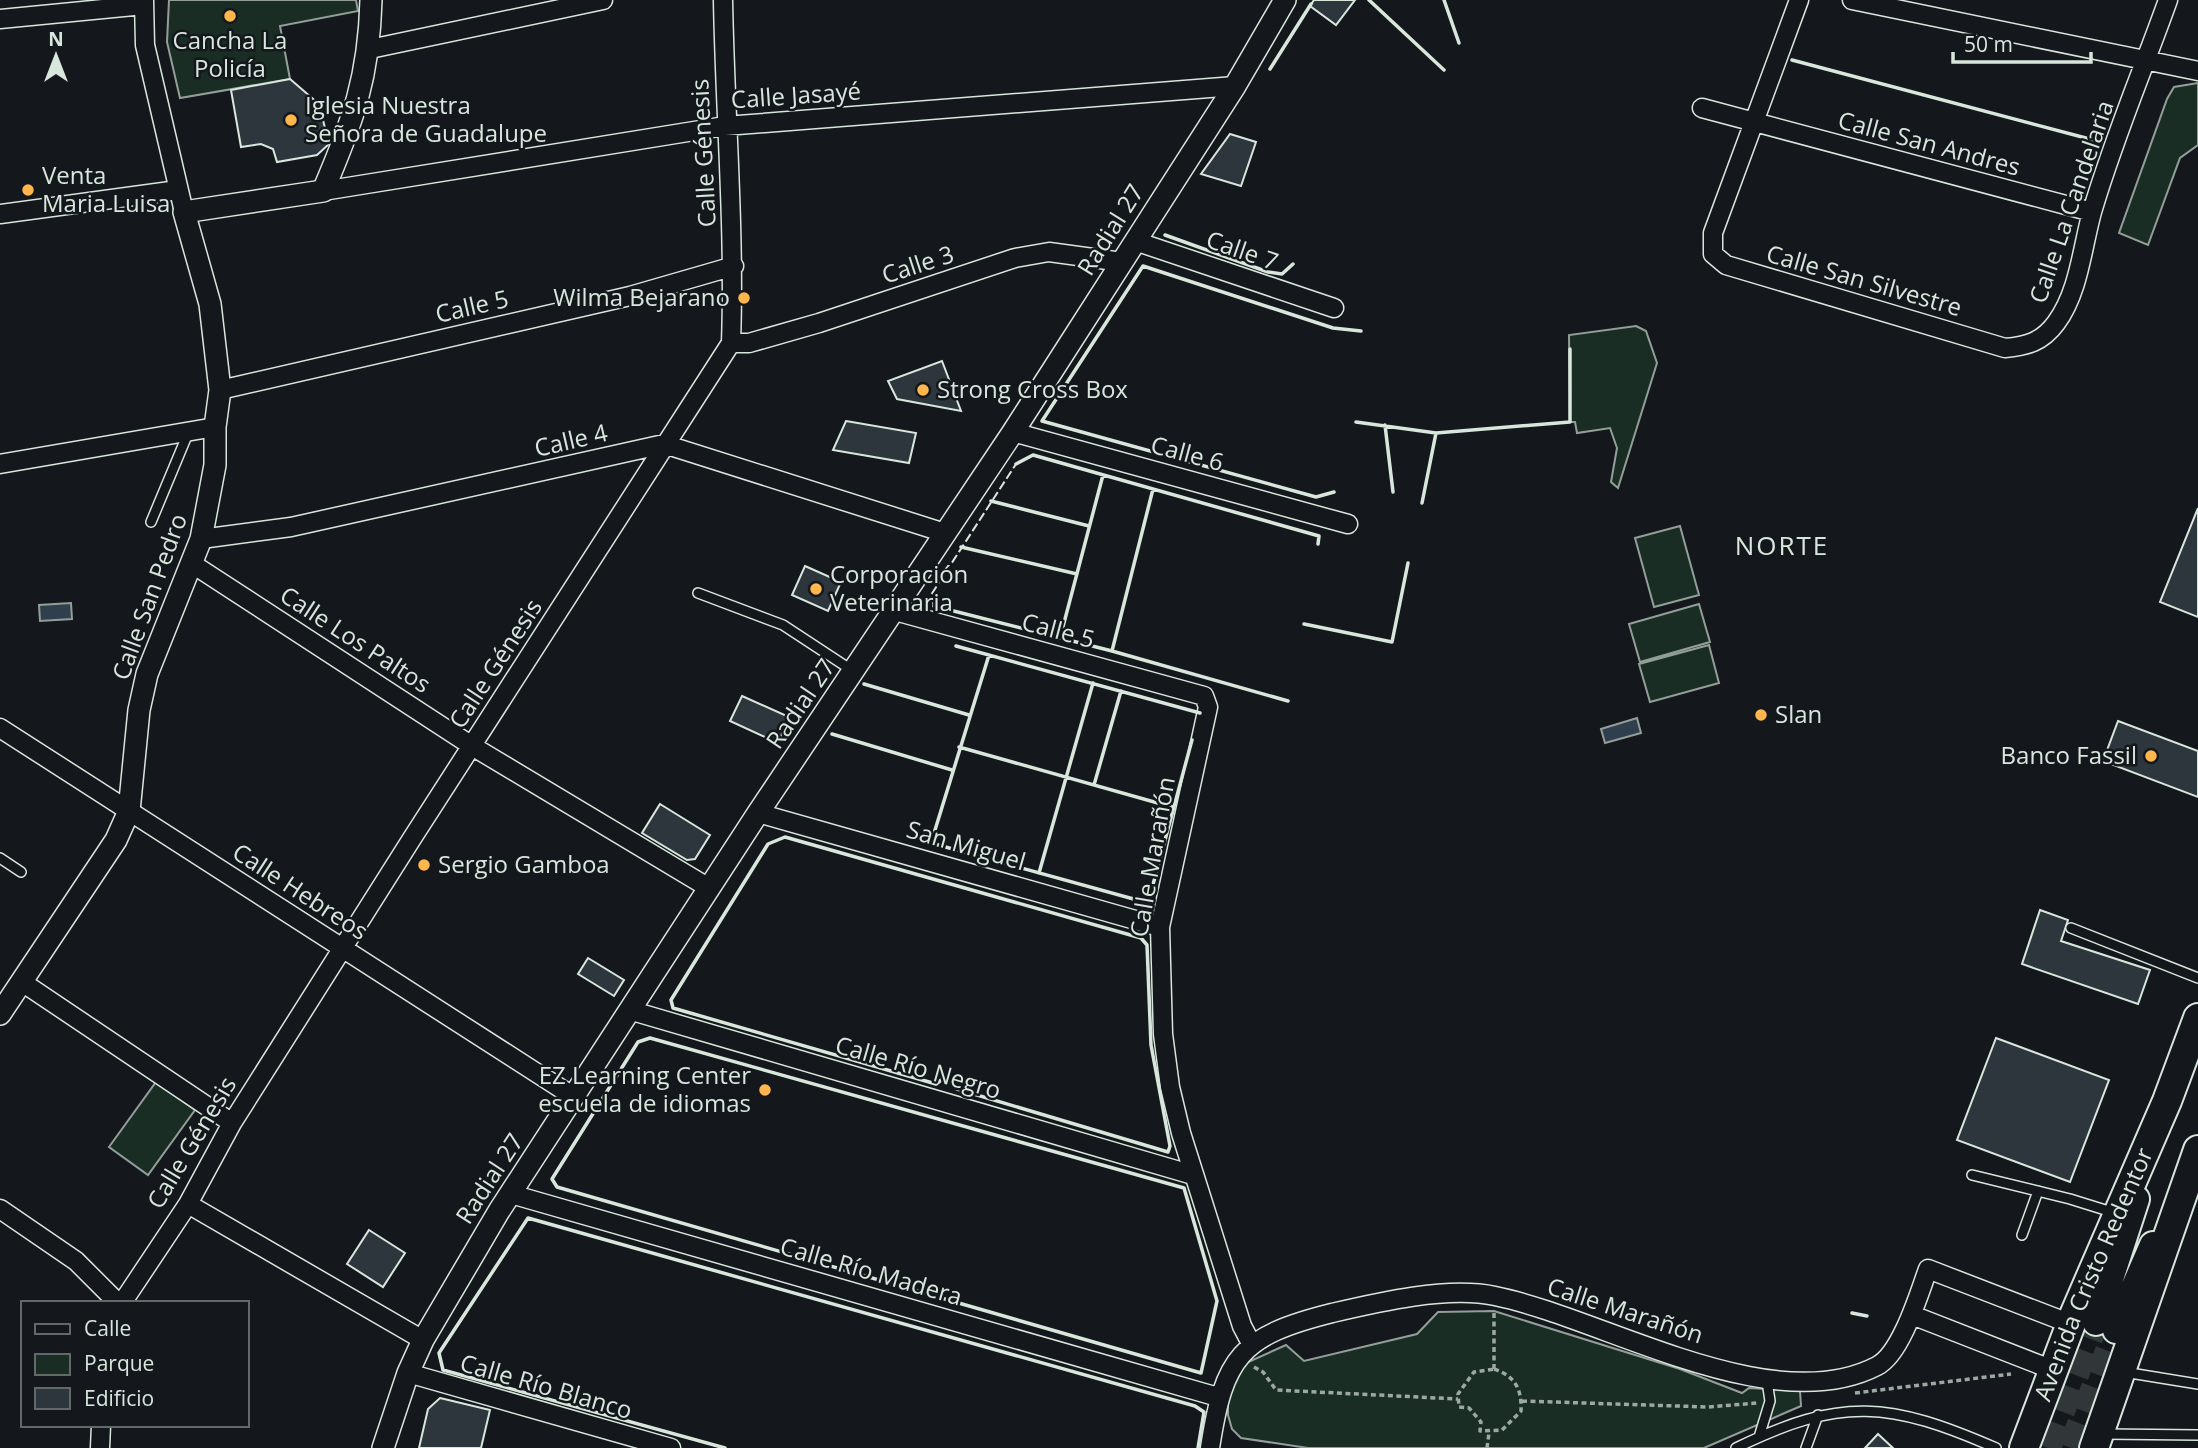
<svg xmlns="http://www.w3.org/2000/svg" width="2198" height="1448" font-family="'Open Sans',sans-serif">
	<rect width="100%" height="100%" fill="#14181c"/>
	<path fill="#1a2d24" stroke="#939e99" stroke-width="2" d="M169 0H356L358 11 280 26 290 79 180 98 167 42Z
		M2198 83V145L2180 158 2148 245 2119 233 2167 99 2174 87Z
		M1636 326 1646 331 1657 363 1618 488 1611 482 1617 448 1610 428 1577 433 1575 422H1570L1569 335Z
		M1680 526 1699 595 1654 607 1635 538Z
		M1699 604 1710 642 1640 662 1629 624Z
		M1709 645 1719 683 1650 702 1639 664Z
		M156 1082 195 1110 148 1175 109 1147Z
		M1494 1311 1680 1369 1742 1393 1749 1388 1800 1391 1801 1406 1704 1448H1308L1241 1438 1232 1429 1228 1415V1383L1246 1363 1286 1345 1304 1361 1417 1334 1438 1312Z"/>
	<path fill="#2f3f4d" stroke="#939e99" stroke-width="2" d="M71 603 72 619 40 621 39 605Z
		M1637 718 1641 733 1605 743 1601 729Z"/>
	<path fill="#2c363c" stroke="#d8e6dc" stroke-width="2" d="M1314 0H1355L1336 25 1310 6Z
		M290 79 319 104 329 144 317 155 277 162 273 149 261 144 241 147 231 90Z
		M1230 134 1256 142 1241 186 1201 174Z
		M942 361 961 411 897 399 888 381Z
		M846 421 916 433 909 463 833 450Z
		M2198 508V617L2160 602Z
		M805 566 841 582 828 611 792 595Z
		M742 696 789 717 778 743 730 721Z
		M2118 721 2198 751V797L2103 761Z
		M660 804 710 835 695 859 687 860 642 833Z
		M2040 910 2068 920 2061 941 2150 970 2138 1004 2022 964Z
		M588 958 624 980 614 996 578 974Z
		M1996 1038 2109 1080 2070 1182 1957 1140Z
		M369 1230 405 1253 383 1287 347 1264Z
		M440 1398 490 1410 481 1448H419L428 1409Z
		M1878 1434 1893 1448H1865Z"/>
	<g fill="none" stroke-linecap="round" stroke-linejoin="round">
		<path stroke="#313739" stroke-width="26" stroke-dasharray="26 13" stroke-linecap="butt" d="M2048 1448 2096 1322
			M2071 1448 2116 1330"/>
		<g stroke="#d8e6dc" stroke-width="12">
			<path id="service" d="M151 522 189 431
				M698 593 783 625 853 671
				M0 858 21 872
				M2071 928 2198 978
				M1972 1175 2070 1199 2115 1213
				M2022 1235 2038 1191
				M2124 1372 2198 1384
				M2104 1434 2198 1435
				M1759 1437 1770 1401 1767 1381
				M1736 1448C1842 1396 1890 1402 1996 1448
				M1806 1448 1818 1415"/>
		</g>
		<g stroke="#d8e6dc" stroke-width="21">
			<path id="minor" d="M144 0 145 45 184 212
				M1799 0 1713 233V254L1726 265 2005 348C2027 346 2042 342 2056 323 2079 292 2082 248 2092 212 2113 140 2143 70 2168 0
				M1852 0 2198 71
				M0 19 144 5
				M370 49 603 0
				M1702 108 2092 212
				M323 191 725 126 1235 86
				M0 214 178 190
				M1135 241 1334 308
				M731 343H749L819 323 1015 258 1049 252 1122 262
				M220 390 630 296 734 266
				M1013 432 1348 524
				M0 464 215 427
				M201 539 291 527 664 444 945 533
				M191 563 472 746 709 888
				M895 611 1204 696 1208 707 1160 927 1163 1034 1170 1087 1181 1133 1242 1326 1252 1345
				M0 728 574 1097
				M758 813 1160 927
				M22 982 232 1123
				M629 1010 1193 1175
				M511 1194 1218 1397
				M188 1204 423 1340
				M0 1209 76 1261 118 1303
				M122 1303 188 1204 232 1123 411 840 731 343C735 228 725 114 723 0
				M1912 1315 2053 1370
				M408 1373 671 1448
				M100 1448 101 1425
				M1210 1448C1224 1357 1240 1336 1332 1313 1379 1302 1447 1286 1495 1296 1603 1318 1771 1421 1877 1366 1901 1354 1919 1294 1928 1269L2071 1324"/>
		</g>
		<g stroke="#d8e6dc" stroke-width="24">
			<path id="tertiary" d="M0 1014 116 840 129 811 139 710 147 674 201 539 215 465V427L220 390 210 304 184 212 323 191C353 121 369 77 371 0
				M383 1448 408 1373 423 1340 499 1211 758 813 1013 432 1235 86 1285 0"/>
		</g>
		<g stroke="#d8e6dc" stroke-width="30">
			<path id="primary" d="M2096 1322 2136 1199
				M2116 1330 2153 1245"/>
		</g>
		<g stroke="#d8e6dc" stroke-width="32">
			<g id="trunk">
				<path id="s1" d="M2024 1448 2075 1313 2167 1101 2198 1018"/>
				<path d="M2094 1448 2198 1150"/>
			</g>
		</g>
		<path stroke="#9da8a2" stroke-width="3.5" stroke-dasharray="5 3.5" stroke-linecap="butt" d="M1254 1367 1263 1372 1276 1390 1458 1399
			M1494 1369C1515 1376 1522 1389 1521 1411L1502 1430 1480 1431 1481 1422 1469 1408 1459 1407 1458 1394 1474 1372Z
			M1494 1369V1312
			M1855 1393 2011 1374
			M1522 1401 1708 1407 1757 1403
			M1487 1448 1489 1433"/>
		<use href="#service" stroke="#14181c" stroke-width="9"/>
		<use href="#minor" stroke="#14181c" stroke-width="18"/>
		<use href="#tertiary" stroke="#14181c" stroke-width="21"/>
		<use href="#primary" stroke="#14181c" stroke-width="26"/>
		<use href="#trunk" stroke="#14181c" stroke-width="28"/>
		<path stroke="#d8e6dc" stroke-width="2" stroke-dasharray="9 3.5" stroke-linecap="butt" d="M934 606 931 595 1016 464"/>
		<path stroke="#d8e6dc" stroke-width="3.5" d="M1369 0 1444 70
			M1444 0 1459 43
			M1792 60 2101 142
			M1270 69 1311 4
			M1165 235 1268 272 1282 274 1293 264
			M1356 422 1436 433 1570 422V349
			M1385 425 1393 492
			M1016 464 1033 455 1319 536 1318 544
			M1334 492 1316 497 1042 421 1143 266 1333 328 1361 331
			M991 501 1089 526
			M1422 503 1436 433
			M961 547 1077 574
			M934 606 1112 651 1288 701
			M1304 624 1392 642 1408 563
			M1060 638 1103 475
			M956 646 1200 713
			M1112 651 1153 489
			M989 655 931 843 1148 903 1192 740
			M864 684 969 715
			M832 734 952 770
			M959 747 1172 807
			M1094 785 1121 691
			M785 837 1141 938 1147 945 1151 1045 1170 1146 1168 1152 957 1089 945 1077 936 1084 673 1008 671 1000 768 844Z
			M1039 873 1093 683
			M650 1038 1184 1188 1217 1301 1201 1373 557 1187 552 1179 638 1042Z
			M1852 1313 1867 1316
			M725 1448 443 1370 439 1353 528 1218 1195 1406 1204 1412 1198 1448"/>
	</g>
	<g fill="#ffb74d" stroke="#14181c" stroke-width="2.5">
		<circle cx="230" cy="16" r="7"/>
		<circle cx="291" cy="120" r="7"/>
		<circle cx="28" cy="190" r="7"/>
		<circle cx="744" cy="298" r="7"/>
		<circle cx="923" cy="390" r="7"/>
		<circle cx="816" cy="589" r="7"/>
		<circle cx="1761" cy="715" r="7"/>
		<circle cx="2151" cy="756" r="7"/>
		<circle cx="424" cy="865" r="7"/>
		<circle cx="765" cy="1090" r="7"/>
	</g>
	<g text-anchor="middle" stroke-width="5" stroke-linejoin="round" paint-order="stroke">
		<g font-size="24" fill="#d8e6dc" stroke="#14181c" text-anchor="start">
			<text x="230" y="49" text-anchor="middle">Cancha La<tspan x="230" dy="28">Policía</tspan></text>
			<text x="305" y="114">Iglesia Nuestra<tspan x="305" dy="28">Señora de Guadalupe</tspan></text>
			<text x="42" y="184">Venta<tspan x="42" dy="28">Maria Luisa</tspan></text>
			<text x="730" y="306" text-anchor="end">Wilma Bejarano</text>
			<text x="937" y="398">Strong Cross Box</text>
			<text x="830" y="583">Corporación<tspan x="830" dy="28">Veterinaria</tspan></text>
			<text x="1775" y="723">Slan</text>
			<text x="2137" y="764" text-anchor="end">Banco Fassil</text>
			<text x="438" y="873">Sergio Gamboa</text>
			<text x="751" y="1084" text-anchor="end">EZ Learning Center<tspan x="751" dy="28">escuela de idiomas</tspan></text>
		</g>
		<g font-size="24" fill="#d8e6dc" stroke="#14181c">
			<text transform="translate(796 96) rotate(-4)" y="8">Calle Jasayé</text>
			<text transform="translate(1929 144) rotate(15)" y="8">Calle San Andres</text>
			<text transform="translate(704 153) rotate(-93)" y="8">Calle Génesis</text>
			<text transform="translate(2072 202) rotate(-71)" y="8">Calle La Candelaria</text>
			<text transform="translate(1111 230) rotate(-58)" y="8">Radial 27</text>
			<text transform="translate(1242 251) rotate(19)" y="8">Calle 7</text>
			<text transform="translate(918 265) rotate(-18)" y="8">Calle 3</text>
			<text transform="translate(1864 281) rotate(16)" y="8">Calle San Silvestre</text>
			<text transform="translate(472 307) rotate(-13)" y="8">Calle 5</text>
			<text transform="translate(571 441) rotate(-13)" y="8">Calle 4</text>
			<text transform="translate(1187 454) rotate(15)" y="8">Calle 6</text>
			<text transform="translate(150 597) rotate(-70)" y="8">Calle San Pedro</text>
			<text transform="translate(1058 631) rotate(15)" y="8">Calle 5</text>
			<text transform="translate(355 640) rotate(33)" y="8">Calle Los Paltos</text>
			<text transform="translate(496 664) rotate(-57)" y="8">Calle Génesis</text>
			<text transform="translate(801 704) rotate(-56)" y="8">Radial 27</text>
			<text transform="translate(966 846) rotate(16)" y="8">San Miguel</text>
			<text transform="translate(1153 857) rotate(-80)" y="8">Calle Marañón</text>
			<text transform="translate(300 892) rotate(33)" y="8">Calle Hebreos</text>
			<text transform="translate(918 1068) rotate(16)" y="8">Calle Río Negro</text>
			<text transform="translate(192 1143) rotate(-59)" y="8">Calle Génesis</text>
			<text transform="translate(490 1179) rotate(-57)" y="8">Radial 27</text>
			<text transform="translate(871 1272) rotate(16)" y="8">Calle Río Madera</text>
			<text dy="8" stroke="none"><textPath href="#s1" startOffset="187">Avenida Cristo Redentor</textPath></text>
			<text transform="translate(1625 1311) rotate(18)" y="8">Calle Marañón</text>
			<text transform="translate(546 1387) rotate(16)" y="8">Calle Río Blanco</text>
		</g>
		<g font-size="26" letter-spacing="2" fill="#d8e6dc" stroke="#14181c">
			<text x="1782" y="555">NORTE</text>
		</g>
	</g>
	<rect x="21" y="1301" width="228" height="126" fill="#14181c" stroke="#626a69" stroke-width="2"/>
	<rect x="35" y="1324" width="35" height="10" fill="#14181c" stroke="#626a69" stroke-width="2"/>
	<text x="84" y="1336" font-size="21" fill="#d8e6dc">Calle</text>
	<rect x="35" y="1354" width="35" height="21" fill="#1a2d24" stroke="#626a69" stroke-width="2"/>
	<text x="84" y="1371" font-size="21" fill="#d8e6dc">Parque</text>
	<rect x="35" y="1388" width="35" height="21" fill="#2c363c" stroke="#626a69" stroke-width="2"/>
	<text x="84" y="1406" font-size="21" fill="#d8e6dc">Edificio</text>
	<g transform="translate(56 56)" stroke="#14181c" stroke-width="5" paint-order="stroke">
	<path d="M0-5L12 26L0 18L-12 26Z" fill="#d8e6dc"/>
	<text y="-10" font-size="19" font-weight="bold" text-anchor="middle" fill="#d8e6dc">N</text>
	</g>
	<path d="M1953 52v10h138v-10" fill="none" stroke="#d8e6dc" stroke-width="3.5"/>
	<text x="1964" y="52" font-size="21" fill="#d8e6dc" stroke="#14181c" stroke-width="5" paint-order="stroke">50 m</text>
</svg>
